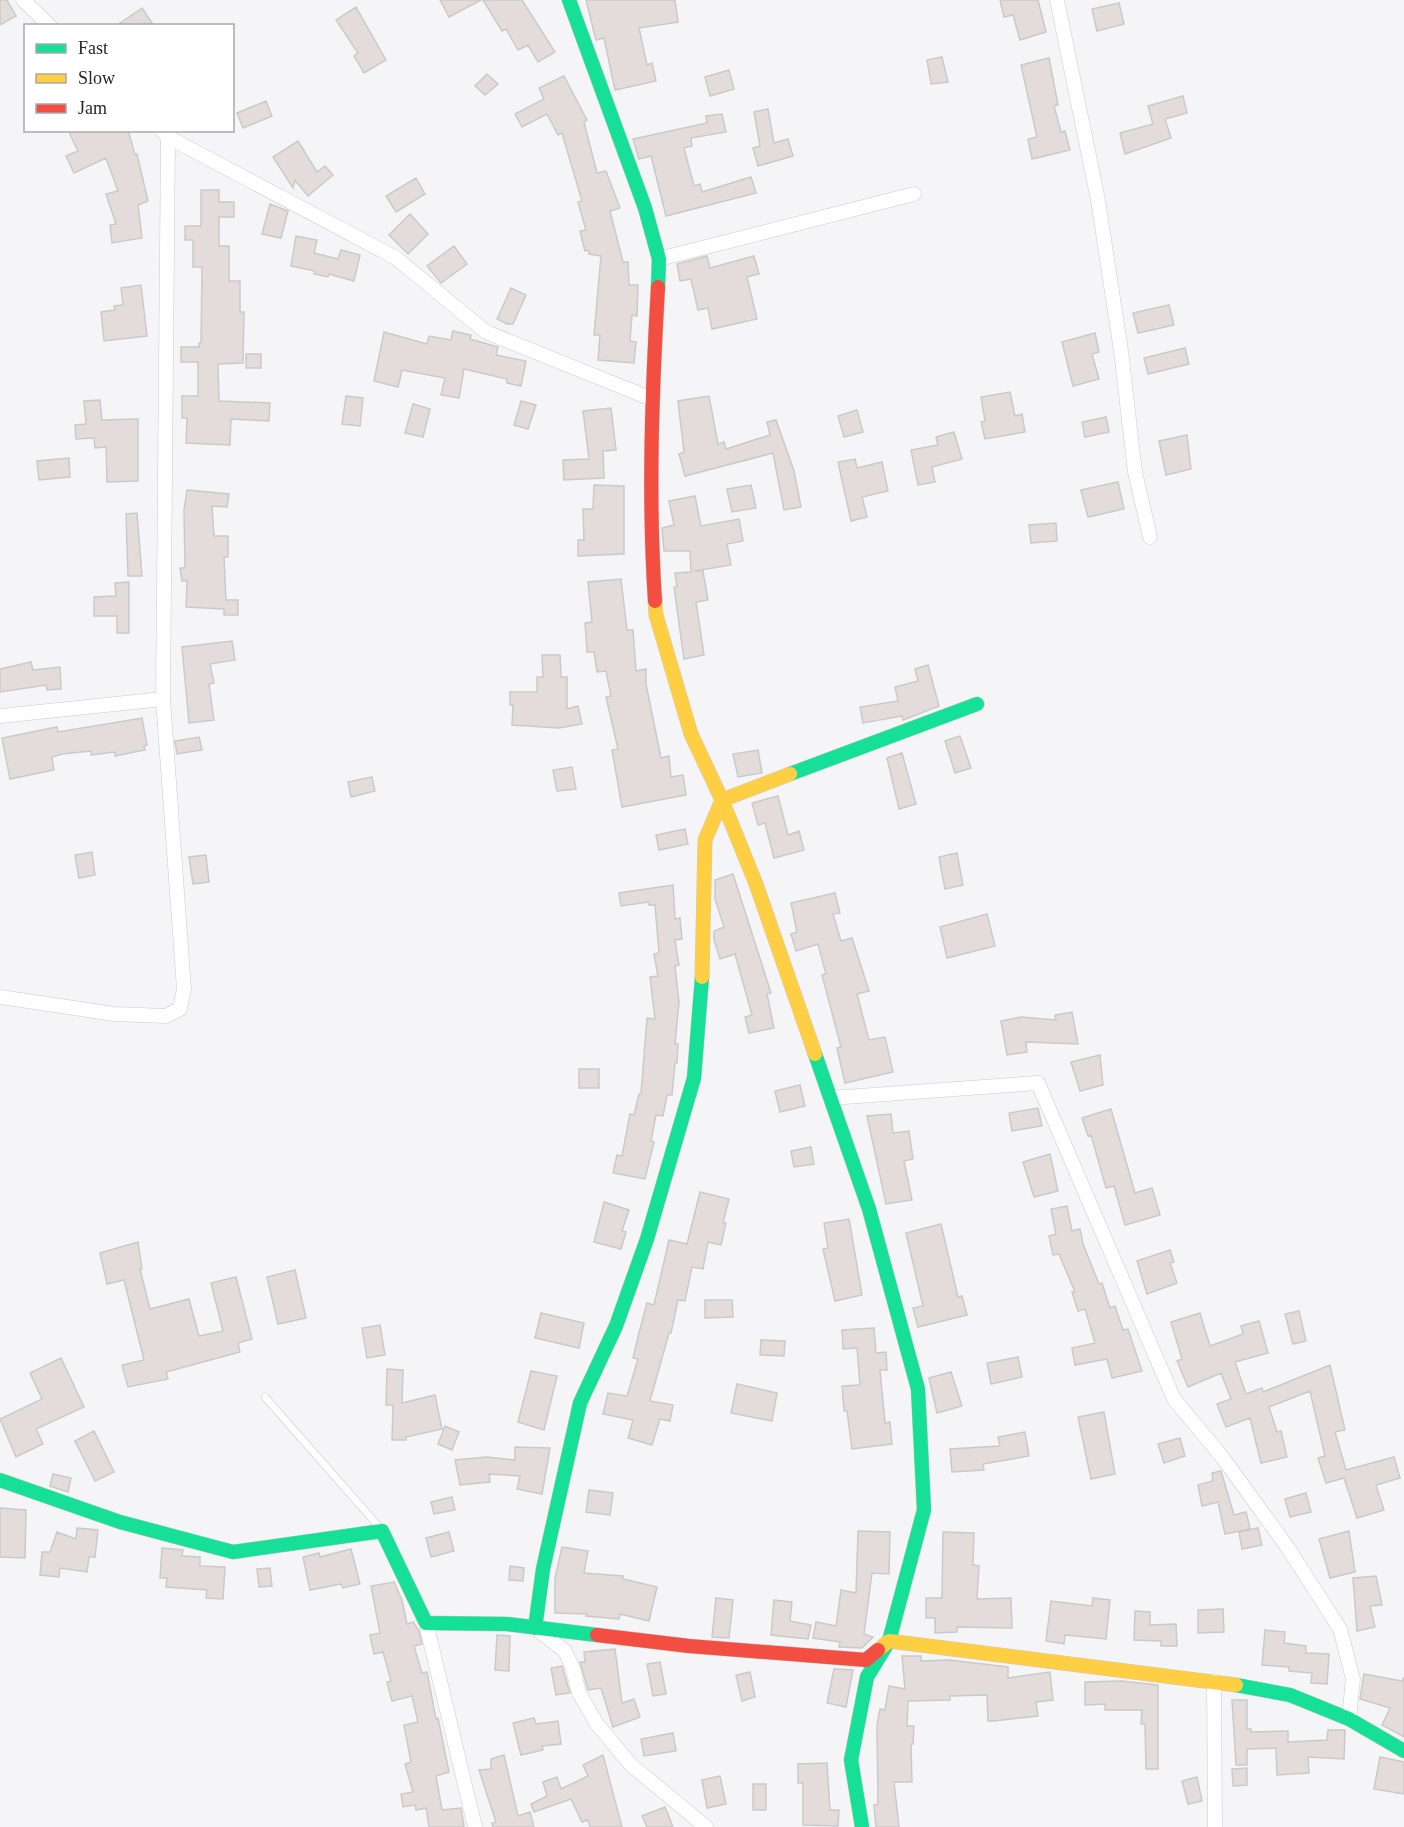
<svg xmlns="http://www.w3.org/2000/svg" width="1404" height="1827" font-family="Georgia,serif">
	<rect width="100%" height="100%" fill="#f5f5f7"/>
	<path fill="#e3dcdb" stroke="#cbcaca" stroke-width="1.5" d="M0 0H7L16 16 0 25Z
		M440 0H481L449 17Z
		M483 0H522L555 52 538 62 528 45 518 50 506 29 502 31Z
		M586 0H675L678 22 639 28 647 65 652 63 656 81 615 90 604 38 596 40Z
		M1000 0H1038L1046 32 1020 40 1013 15 1004 17Z
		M1119 3 1124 24 1097 31 1092 9Z
		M356 7 386 60 364 73 354 56 358 53 336 20Z
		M142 8 154 26H116Z
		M942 57 948 82 931 84 927 60Z
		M1049 58 1058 105 1054 106 1061 132 1065 131 1070 150 1032 159 1028 139 1037 137 1021 65Z
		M729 70 734 89 710 96 705 77Z
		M487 74 498 84 485 95 475 86Z
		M564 76 587 120 584 122 597 173 606 171 620 208 610 211 623 262H628L629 285H638L637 316 632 315 630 341 636 342 634 363 598 360 600 335H594L601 256 589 254V250L585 251 580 231 586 230 578 202 582 201 562 133 558 135 547 114 522 127 515 114 544 99 539 88Z
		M1183 96 1187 113 1165 119 1171 138 1125 154 1120 133 1153 124 1148 106Z
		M266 101 272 116 243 128 237 113Z
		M768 109 774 143 788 139 793 156 758 166 753 148 760 146 754 112Z
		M722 114 726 132 691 138 692 146 684 148 694 186 700 184 702 192 751 177 756 193 666 216 651 156 639 159 633 139 707 123 706 116Z
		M68 130H128L135 155 137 154 148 201 138 205 142 238 112 243 110 225 116 224 106 194 118 191 106 158 74 173 66 156 78 151Z
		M298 141 317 172 325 166 333 175 308 196 295 180 293 188 273 157Z
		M416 178 425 194 396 212 386 196Z
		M201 190H219V202H234V217H219V246H229V281H240V312H244L243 363 218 364 219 401 270 403 269 421 231 419 230 445 186 443 187 418H182V396H198V362H181V347H199V343H201L202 267H193V240H185V226H201Z
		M270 204 288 211 281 238 262 234Z
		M410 214 428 234 408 254 389 235Z
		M296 236 317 240 314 253 338 259 341 250 360 255 354 281 329 274 328 277 314 274 315 271 291 266Z
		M454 246 467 264 441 283 427 266Z
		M707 256 710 268 754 256 759 274 747 277 757 319 712 329 708 308 698 310 691 279 680 281 677 264Z
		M141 285 147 336 104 341 101 312 115 310 114 306 123 305 121 288Z
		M511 288 526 295 513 324H507L497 319Z
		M1169 305 1174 325 1138 333 1133 313Z
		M453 331 471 335 470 339 498 347 496 355 526 361 521 386 507 383V379L464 369 459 398 441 395 445 378 402 370 398 387 374 381 384 332 427 344 429 336 451 340Z
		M1095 333 1099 352 1092 354 1099 379 1073 386 1062 342Z
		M1185 348 1189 364 1148 374 1144 358Z
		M246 354H261V368H246Z
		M1010 392 1015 416 1022 414 1025 432 985 439 981 422 985 421 981 397Z
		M346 396 363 398 360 426 342 424Z
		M709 396 718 444 724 442 726 449 770 435 767 422 776 420 794 471 801 507 784 510 773 453 685 476 679 454 684 452 678 401Z
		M100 400 102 420 138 419V481L107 482 106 447 95 448 94 438 76 439 75 425 86 424 84 401Z
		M521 401 536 405 528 429 514 425Z
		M413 404 430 409 423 437 405 433Z
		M611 408 616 450 603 451 604 478 564 480 563 460 589 459 583 411Z
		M857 410 863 432 844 437 838 416Z
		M1106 417 1109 432 1085 437 1082 422Z
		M954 432 962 459 932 467 935 482 918 485 911 450 938 445 936 437Z
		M1187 435 1191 469 1166 475 1159 441Z
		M69 458 70 477 39 480 37 461Z
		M855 459 857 468 882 462 888 491 862 497 867 517 851 521 838 462Z
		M1118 482 1124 509 1088 517 1081 490Z
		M594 485 624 486V554L578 556V540H584L583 509H593Z
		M751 485 756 508 732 512 727 489Z
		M187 490 229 494 227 507 212 506 214 536H228V557H224L226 600H238V615H224V609L186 607 187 581H182L180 568H185L184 510Z
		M695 496 701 526 739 519 743 541 727 544 731 565 694 571H703L708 600 696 602 704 655 684 659 674 587H677L675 573 691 572 690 551H664L662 528 674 525 669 501Z
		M137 513 142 576H128L126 514Z
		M1056 523 1057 541 1031 543 1029 525Z
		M621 579 627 630H633L636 671 646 669V684L661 758 669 756 671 777 683 775 686 795 622 807 612 750 618 749 606 697 611 696 606 671 597 672 594 652H587L585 623 592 622 588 582Z
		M129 582V633H117V616H94V597L116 596 115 583Z
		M232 641 235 660 210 664 214 683 209 684 214 720 189 723 182 647Z
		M542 655H560L561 677H567V709L578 706 582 724 559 728 512 725 513 705H510V692H537V677H543Z
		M31 662 33 670 60 667 61 689 47 690 46 685 0 692V669Z
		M928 665 939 706 903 720 902 716 863 723 860 707 898 701 895 687 918 681 915 669Z
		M142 718 147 745 144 746 145 750 115 756V752L91 755V751L62 754 52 757 54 770 10 779 2 738 57 727 58 732Z
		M960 736 971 768 955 773 945 741Z
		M199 737 202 750 177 754 175 741Z
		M758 750 762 773 738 777 733 754Z
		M902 753 916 804 899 809 887 758Z
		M572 767 576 789 557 791 553 770Z
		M372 777 375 791 351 797 348 782Z
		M778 796 788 835 799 831 804 850 774 858 765 823 758 825 752 803Z
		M685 829 688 844 659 850 656 835Z
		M92 852 95 875 79 878 75 855Z
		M957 853 963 885 945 889 939 857Z
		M206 855 209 882 193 884 189 857Z
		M733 874 771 993 767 994 774 1028 749 1033 745 1017 752 1015 735 954 720 959 714 940V931L724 927 715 899V880Z
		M673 885 675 919 680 918 682 939 675 940 679 965 675 966 679 1002 675 1044H678L677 1063H675L672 1095H667L663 1116 656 1115 651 1141 654 1142 645 1179 613 1173 617 1155 622 1156 630 1114 634 1115 639 1094H641L647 1018 655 1019 650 977 658 976 654 954 659 953 655 905H649L648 902 621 906 619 893Z
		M835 893 840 913 833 914 841 941 852 938 869 991 857 994 869 1040 885 1037 893 1072 845 1083 837 1048 841 1047 822 975 826 974 818 944 796 951 791 934 797 932 791 903Z
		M987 914 995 946 947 958 940 927Z
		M1072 1012 1078 1044 1026 1042 1027 1052 1007 1055 1001 1021 1021 1017 1056 1020 1055 1015Z
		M1100 1055 1103 1085 1080 1091 1071 1062Z
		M579 1069H599V1088H579Z
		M800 1085 805 1106 780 1112 775 1091Z
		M1038 1108 1042 1126 1012 1131 1009 1113Z
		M1111 1109 1135 1193 1152 1188 1160 1215 1125 1225 1114 1186 1106 1188 1091 1135 1088 1136 1082 1118Z
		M891 1114 893 1133 909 1131 913 1159 904 1161 912 1200 886 1204 867 1116Z
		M811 1147 814 1164 794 1167 791 1151Z
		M1050 1154 1058 1191 1034 1197 1023 1162Z
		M700 1192 729 1199 723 1223H726L721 1245 708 1242 703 1269 692 1267 685 1301 678 1300 671 1333H669L650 1401 673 1405 670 1421 660 1419 652 1445 628 1438 633 1420 603 1414 608 1393 627 1396 638 1359 633 1358 639 1333 647 1303 654 1305 669 1240 687 1244Z
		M604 1202 629 1210 622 1231 626 1232 621 1249 594 1242Z
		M1067 1206 1072 1231 1080 1229 1083 1244 1099 1284 1102 1283 1110 1308 1115 1306 1123 1330 1128 1329 1142 1371 1112 1378 1107 1359 1075 1365 1072 1348 1095 1343 1085 1309 1078 1311 1072 1292H1075L1059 1254 1053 1255 1049 1236 1056 1234 1051 1209Z
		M849 1219 862 1295 835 1301 823 1249 828 1248 824 1223Z
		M941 1224 958 1297 962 1296 967 1315 918 1327 913 1308 923 1306 906 1233Z
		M138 1242 142 1269H140L150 1309 189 1299 199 1336 223 1331 211 1283 236 1277 252 1339 238 1343 240 1352 166 1372 168 1379 128 1387 122 1365 144 1360 124 1280 107 1284 100 1253Z
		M1170 1250 1174 1262 1170 1263 1177 1283 1147 1294 1137 1261Z
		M295 1270 306 1318 278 1324 267 1277Z
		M705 1300H732L733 1317 705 1318Z
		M1299 1311 1306 1341 1293 1344 1285 1314Z
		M541 1313 584 1323 579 1348 535 1338Z
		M1200 1313 1210 1346 1243 1334 1241 1326 1259 1321 1268 1353 1235 1362 1246 1394 1262 1388 1263 1392 1330 1365 1345 1430 1335 1432 1346 1470 1394 1457 1400 1478 1376 1485 1384 1510 1357 1518 1344 1478 1326 1483 1318 1458 1325 1456 1310 1391 1269 1407 1277 1432 1281 1431 1287 1457 1261 1463 1250 1418 1226 1427 1217 1404 1231 1399 1221 1373 1188 1387 1177 1361 1182 1359 1171 1322Z
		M380 1325 385 1355 367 1358 362 1328Z
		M874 1328 876 1353 886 1352 887 1370H880L885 1423 890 1422 892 1444 852 1449 847 1411H844L842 1386 860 1385 857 1348 843 1349 842 1330Z
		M761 1340 785 1341 784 1356 760 1355Z
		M1018 1357 1022 1377 991 1384 987 1363Z
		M61 1358 84 1407 36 1429 43 1444 16 1457 0 1419 42 1399 30 1373Z
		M387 1369 403 1370 402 1403 435 1395 442 1429 406 1437V1440H392L393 1405H386Z
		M531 1371 557 1376 544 1430 518 1422Z
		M951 1372 962 1406 937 1413 929 1378Z
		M737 1384 777 1393 772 1421 731 1413Z
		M1104 1412 1115 1474 1091 1479 1078 1417Z
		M445 1426 459 1432 452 1450 438 1444Z
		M94 1431 114 1472 95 1481 75 1441Z
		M1025 1432 1029 1456 983 1464 984 1470 952 1472 950 1449 1000 1446 998 1437Z
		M1180 1438 1185 1456 1164 1463 1158 1444Z
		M515 1447 550 1448 542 1494 517 1489 520 1476 489 1474 490 1482 460 1485 455 1460 487 1457 515 1460Z
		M1221 1471 1234 1515 1246 1512 1250 1529 1225 1534 1218 1502 1202 1506 1198 1485 1213 1481 1212 1473Z
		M53 1474 71 1478 68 1492 50 1486Z
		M589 1490 613 1493 610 1515 586 1512Z
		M1306 1493 1311 1512 1290 1517 1285 1499Z
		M452 1497 455 1510 434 1514 431 1502Z
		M0 1508 26 1510 25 1558 0 1557Z
		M77 1528 98 1530 95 1557H89L87 1572 60 1568 59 1577 40 1575 42 1552H50L57 1532 76 1539Z
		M1258 1528 1262 1545 1242 1549 1239 1532Z
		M858 1531 890 1532 889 1574 872 1573 864 1634 873 1637 862 1648 839 1647 840 1642 813 1638 816 1622 836 1626 841 1590 856 1593Z
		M1349 1531 1355 1572 1330 1578 1319 1539Z
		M449 1532 454 1551 431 1557 426 1538Z
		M943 1532 974 1533 973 1565 979 1566 977 1599 1011 1598 1012 1628 957 1627V1632L935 1633V1618H926V1598H942Z
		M562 1547 588 1551 584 1573 623 1576V1579L657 1587 649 1621 620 1614 619 1619 586 1616 587 1614 555 1613V1578Z
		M162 1548 183 1550 182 1556 200 1557V1566L225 1567 223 1599 206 1598 207 1590 166 1587 167 1578H160Z
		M351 1549 360 1584 343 1588 341 1584 310 1590 303 1557 319 1553 320 1557Z
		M510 1566 524 1568 523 1581 509 1580Z
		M270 1568 272 1586 259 1587 257 1569Z
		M1376 1576 1382 1605 1370 1606 1375 1627 1357 1631 1353 1578Z
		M394 1582 402 1600 407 1624 413 1622 419 1631 422 1644 414 1646 422 1673 427 1672 436 1719 438 1718 449 1772 436 1776 442 1810 461 1808 464 1827H429L426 1808 416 1810 415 1805 403 1807 401 1794 413 1792 405 1764 411 1762 404 1725 418 1722 412 1696 392 1701 387 1682 391 1681 383 1652 374 1654 370 1635 380 1633 371 1586Z
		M716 1598 733 1600 729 1638 712 1637Z
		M1093 1598 1110 1600 1106 1639 1065 1635 1064 1644 1046 1641 1051 1601 1092 1606Z
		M774 1600 792 1602 790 1621 811 1625 808 1639 771 1635Z
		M1223 1609 1224 1632 1198 1633V1610Z
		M1135 1611 1150 1612V1625L1176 1624 1177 1646H1161V1641L1134 1640Z
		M1265 1630 1285 1632 1284 1643 1306 1646V1653L1329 1654 1327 1684 1311 1683 1312 1673 1289 1671V1667L1262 1665Z
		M497 1635 510 1636 509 1671 495 1670Z
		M615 1649 622 1703 634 1699 640 1717 613 1727 601 1688 588 1690 580 1662H585L584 1652Z
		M902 1656H921V1661L949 1660 1008 1667V1678L1050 1672 1053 1700 1036 1702 1038 1716 993 1721H988L987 1695 950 1696V1700L908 1701 907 1726H914L913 1744H911L912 1782H894L899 1827H876L874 1805 878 1804 877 1725 880 1709 885 1710 889 1686 905 1689Z
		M660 1662 666 1694 653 1696 647 1664Z
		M562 1666 570 1693 556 1695 551 1668Z
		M834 1669 853 1670 846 1707 827 1703Z
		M750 1672 755 1697 742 1701 736 1675Z
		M1364 1674 1402 1681 1404 1677V1737L1382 1725 1390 1708 1360 1699Z
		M1121 1681 1158 1685V1769H1146L1145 1724H1141L1142 1710H1105V1704L1085 1705V1682Z
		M1232 1700H1247V1729H1251V1732L1288 1731V1742L1327 1740 1328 1730H1345L1344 1759 1308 1757 1309 1773 1277 1775 1276 1748 1247 1749V1765H1236Z
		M534 1718 536 1724 558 1721 561 1744 542 1746 543 1750 521 1755 513 1723Z
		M673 1733 676 1751 644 1756 641 1739Z
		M504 1755 518 1816 530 1812 534 1827H493L492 1823 496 1822 479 1770 491 1769V1759Z
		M603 1755 622 1827H590L588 1820 582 1822 571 1799 534 1812 531 1804 547 1796 543 1782 557 1777 561 1789 588 1776 583 1765Z
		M1380 1757 1404 1762V1794L1374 1789Z
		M827 1763 830 1810H839L838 1826 803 1825V1783H798V1764Z
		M1247 1768V1785L1233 1786 1232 1769Z
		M720 1776 726 1804 707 1808 702 1780Z
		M1197 1777 1202 1801 1188 1804 1182 1781Z
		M753 1784H766V1810H753Z
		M665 1807 673 1827H647L642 1816Z"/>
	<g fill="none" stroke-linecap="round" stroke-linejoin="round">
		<g stroke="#cbcbcd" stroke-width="8">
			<path id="lane" d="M265 1397 381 1529"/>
		</g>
		<g stroke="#cbcbcd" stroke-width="15">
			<path id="street" d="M23 0 50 26
				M1057 0 1098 200 1121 351 1135 472 1150 537
				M161 130 168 137 396 258 486 332 652 399
				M659 259 914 194
				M0 716 163 699
				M0 997 114 1014 166 1016 180 1009 184 989 163 699 168 137
				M831 1098 1038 1083 1174 1399 1223 1458 1288 1548 1340 1629 1353 1679 1349 1719
				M426 1623 475 1827
				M535 1628 565 1651 573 1669 579 1693 597 1724 631 1765 706 1827
				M1214 1681 1215 1827"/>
		</g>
		<g stroke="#cbcbcd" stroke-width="15">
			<path id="fast" d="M569 0 645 208 659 259 658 287
				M790 774 977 704
				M815 1054 869 1209 918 1389 924 1510 889 1641 867 1677 851 1760 862 1827
				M0 1480 120 1522 233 1552 382 1531 426 1623 507 1624 597 1635
				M535 1628 543 1569 580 1403 616 1326 647 1239 694 1078 702 977
				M1236 1685 1290 1695 1349 1719 1404 1751"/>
		</g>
		<g stroke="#cbcbcd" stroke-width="15">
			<path id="slow" d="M655 601 656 615 691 734 722 800 705 840 702 977
				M790 774 722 800 756 884 815 1054
				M878 1650 889 1641 1236 1685"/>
		</g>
		<g stroke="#cbcbcd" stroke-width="15">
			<path id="jam" d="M655 601C648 496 652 392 658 287
				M597 1635 689 1646 866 1660 878 1650"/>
		</g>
		<use href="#lane" stroke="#fefefe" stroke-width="7"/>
		<use href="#street" stroke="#fefefe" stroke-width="14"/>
		<use href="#fast" stroke="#16e098" stroke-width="14"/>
		<use href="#slow" stroke="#ffcf43" stroke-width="14"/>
		<use href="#jam" stroke="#f24e42" stroke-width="14"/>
	</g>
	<rect x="24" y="24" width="210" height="108" fill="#ffffff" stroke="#a9a9aa" stroke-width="1.5"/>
	<rect x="36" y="44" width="30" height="9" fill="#16e098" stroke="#a9a9aa" stroke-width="1.5"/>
	<text x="78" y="54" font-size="18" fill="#28282a">Fast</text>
	<rect x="36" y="74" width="30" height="9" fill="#ffcf43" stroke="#a9a9aa" stroke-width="1.5"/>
	<text x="78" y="84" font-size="18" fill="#28282a">Slow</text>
	<rect x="36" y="104" width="30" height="9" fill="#f24e42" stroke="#a9a9aa" stroke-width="1.5"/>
	<text x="78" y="114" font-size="18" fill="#28282a">Jam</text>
</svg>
